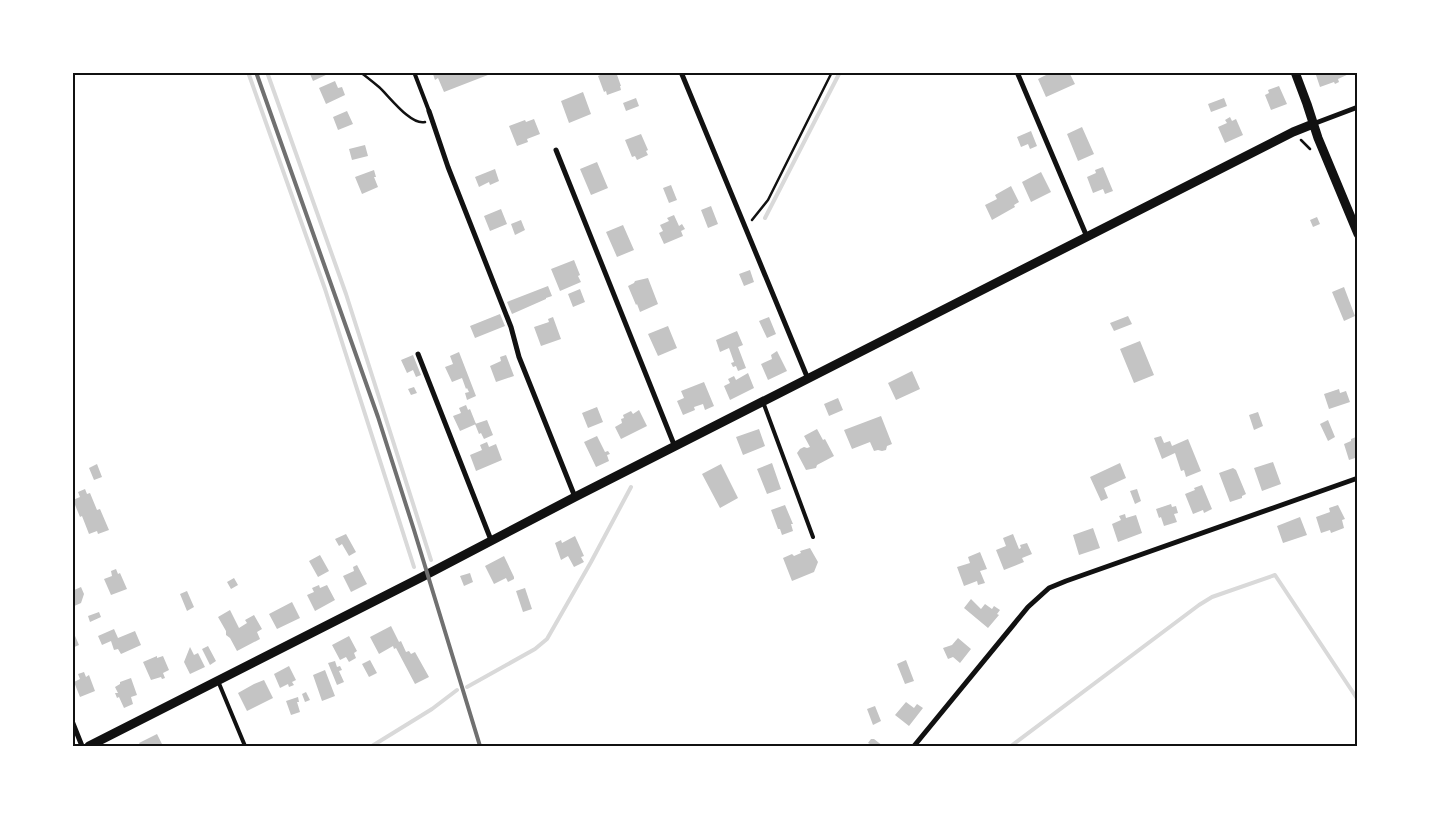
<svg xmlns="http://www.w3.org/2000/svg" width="1430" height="819" font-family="'Roboto Condensed',sans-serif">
	<rect width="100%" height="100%" fill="#fff"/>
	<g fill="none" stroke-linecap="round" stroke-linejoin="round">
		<path stroke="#d9d9d9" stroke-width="4" d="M248 72 325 289 414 567
			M267 72 346 294 431 560
			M765 218 840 72
			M467 687 535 649 547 639 591 562 631 487
			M372 746 432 709 457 690
			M1011 746 1199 605 1212 597 1275 575 1358 700"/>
	</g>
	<path fill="#c4c4c4" d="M313 72H327L328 74 313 81 310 74Z
		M436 72H493V73L444 92 438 78 435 80 433 74Z
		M607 72H616L621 86H620L621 90 607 95 606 91 604 92 598 76Z
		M1052 72H1069L1075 84 1046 97 1038 79Z
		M1315 72H1351V73L1338 79 1339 82 1335 84 1334 82 1320 87Z
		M335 81 338 88 342 87 345 95 326 104 319 88Z
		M1279 86 1287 104 1271 110 1265 95 1269 93 1268 90Z
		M583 92 591 114 569 123 561 101Z
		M636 98 639 106 626 111 623 103Z
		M1224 98 1227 106 1211 112 1208 104Z
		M347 111 353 124 338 130 333 117Z
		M1230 117 1232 121 1236 119 1243 135 1225 143 1218 127 1227 123 1225 120Z
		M534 119 540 134 527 139 528 142 517 146 509 126 525 120 526 122Z
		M1082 127 1094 154 1078 161 1067 134Z
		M1031 131 1037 146 1030 149 1028 144 1021 147 1017 137Z
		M641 134 648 150 646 151 648 155 637 160 635 156 632 157 625 140Z
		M365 145 368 156 352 160 349 149Z
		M597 162 608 188 591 195 580 169Z
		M1103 167 1113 191 1105 194 1103 189 1093 193 1087 177 1096 173 1095 170Z
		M495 169 499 181 490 185 489 182 479 187 475 177Z
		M374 170 376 177H374L378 187 362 194 355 177Z
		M1041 172 1051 192 1031 202 1022 182Z
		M671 185 677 200 669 203 663 188Z
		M1011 186 1019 202 1014 205 1015 207 992 220 985 205 997 199 995 195Z
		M711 206 718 224 708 228 701 210Z
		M501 209 507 224 490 231 484 216Z
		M674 215 679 226 682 224 685 229 681 231 683 236 664 244 659 233 663 231 660 225 669 221 667 218Z
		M1317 217 1320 224 1313 227 1310 220Z
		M521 220 525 230 515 235 511 224Z
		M623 225 634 250 617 257 606 232Z
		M574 260 580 275 578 276 581 282 560 291 551 269Z
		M750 270 754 282 744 286 739 274Z
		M648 278 658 304 640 312 637 304 636 305 628 286 634 283 635 281Z
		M548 286 552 296 546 298V299L512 314 507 302Z
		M1344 287 1355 316 1344 321 1332 292Z
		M580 289 585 302 573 307 568 294Z
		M500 314 505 326 475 338 470 326Z
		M1128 316 1132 324 1114 331 1110 323Z
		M553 317 561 339 541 346 534 327 549 322 548 319Z
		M769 317 776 334 767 338 759 321Z
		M668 326 677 348 658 356 648 334Z
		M737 331 743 345 738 347 746 368 738 371 736 366 733 367 731 363 734 362 729 348 720 352 716 340Z
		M1140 341 1154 375 1134 383 1120 349Z
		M777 351 787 371 768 380 761 364 772 359 771 355Z
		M459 352 476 396 467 400 465 393 469 392 467 388 466 389 462 378 452 382 445 367 453 364 450 356Z
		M413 355 421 375 416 377 413 370 407 373 401 360Z
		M506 355 514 376 496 382 490 366 501 361 500 357Z
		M912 371 920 389 896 400 888 383Z
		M748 373 754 388 730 400 724 386 730 383 728 379 734 376 736 380Z
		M704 382 714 406 705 410 703 404 694 407 695 410 683 415 677 401 684 398 681 391Z
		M414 387 417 393 411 395 408 389Z
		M1339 389 1340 393 1346 391 1350 402 1329 409 1324 394Z
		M838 398 843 410 829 416 824 404Z
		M466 405 468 410 470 409 476 424 460 431 453 416 461 413 459 408Z
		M597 407 603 422 588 428 582 413Z
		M639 410 647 426 621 439 615 427 622 423 621 419 624 418 623 415 631 411 633 414Z
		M1258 412 1263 426 1254 430 1249 415Z
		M881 416 892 444 887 446 886 450 882 451 878 450 874 451 870 442 852 449 844 430Z
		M487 420 493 435 484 439 481 433 479 434 475 424Z
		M1328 420 1335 437 1328 441 1320 424Z
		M759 429 765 446 743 455 736 437Z
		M817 429 823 440 825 439 834 456 817 465 816 468 806 470 797 453 800 449 804 447 807 448 810 447 804 436Z
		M597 436 605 452 608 451 610 454 607 455 609 461 596 467 584 442Z
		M1161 436 1164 443 1170 441 1172 446 1188 439 1201 471 1186 477 1184 470 1181 471 1175 453 1162 459 1154 438Z
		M1356 437 1358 439V457L1349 460 1344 444 1351 441V439Z
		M487 442 489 447 496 444 502 460 476 471 470 455 482 450 480 445Z
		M1273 462 1281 484 1262 491 1254 468Z
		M772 463 781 489 767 494 757 469Z
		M1120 463 1126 478 1104 488 1108 498 1101 501 1090 477Z
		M97 464 102 477 94 480 89 468Z
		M721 464 738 498 720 508 702 474Z
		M1233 468 1236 470 1246 494 1242 496V498L1230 502 1219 473Z
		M1202 485 1212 509 1204 513 1203 510 1193 514 1185 494 1195 490 1194 488Z
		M85 489 87 494 90 493 97 510 100 509 109 530 98 534 97 531 89 534 82 516 80 517 73 500 80 497 78 492Z
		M1137 489 1141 501 1135 504 1130 491Z
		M1171 504 1172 507 1176 506 1178 513 1174 514 1177 522 1164 526 1161 517 1159 518 1156 509Z
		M785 505 793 524H791L793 531 782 535 780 529H778L771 510Z
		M1338 505 1345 519 1342 520 1344 528 1331 533 1330 530 1321 533 1316 517 1330 512 1329 508Z
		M1125 514 1126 518 1136 515 1142 533 1118 542 1112 524 1121 520 1119 516Z
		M1300 517 1307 535 1283 543 1277 526Z
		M1093 528 1100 548 1079 555 1073 535Z
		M346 534 356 552 349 556 342 544 339 546 335 539Z
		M1013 534 1019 549 1021 548 1020 545 1027 543 1032 554 1022 558 1024 562 1004 570 996 550 1006 546 1003 538Z
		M575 536 584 556 581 557 584 562 574 567 568 556 561 560 555 543 561 540 562 543Z
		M810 548 818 562 814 572 792 581 783 558 792 554 794 556 801 553 800 551Z
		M980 552 987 569 980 571 985 583 978 585 977 581 964 586 957 567 970 563 968 557Z
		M320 555 329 571 318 577 309 561Z
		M504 556 514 577V579L508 582 506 578 494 584 485 566Z
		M357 565 367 584 351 592 343 576 354 571 353 567Z
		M116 569 118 574 120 573 127 589 111 595 104 579 112 576 111 571Z
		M470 573 473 582 464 586 460 576Z
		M234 578 238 585 231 589 227 582Z
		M319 585 320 588 327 585 335 600 315 611 307 595 314 592 312 588Z
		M81 587 84 594 81 603 72 607V597L74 596 72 591Z
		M525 588 532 609 523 612 516 591Z
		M187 591 194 607 187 611 180 594Z
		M971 599 981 609 985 604 992 609 994 606 1000 610 997 614 999 615 988 628 964 608Z
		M292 602 300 618 277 629 269 614Z
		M230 610 239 628 247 623 245 620 254 615 262 629 257 632 260 639 237 651 230 638 226 635V631L218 617Z
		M99 612 101 617 90 622 88 616Z
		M391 626 399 642 401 641 406 652 409 651 411 654 415 652 429 677 415 684 396 648 394 649 393 646 379 654 370 637Z
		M72 629 79 645 72 648Z
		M114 629 118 638 135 631 141 645 121 654 118 649 114 650 111 641 102 645 98 636Z
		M349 636 357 651 354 653 356 658 349 662 346 657 340 660 332 645Z
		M958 638 971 649 960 663 953 657 948 659 943 648 952 645Z
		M208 646 216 661 210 665 202 649Z
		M190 647 194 655 198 653 205 667 190 674 184 662Z
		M157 656V658L163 656 169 670 163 673 165 678 162 679 161 677 151 680 143 662Z
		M370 660 377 673 369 677 362 664Z
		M906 660 914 681 905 684 897 664Z
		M335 661 337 667 340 666 342 670 339 671 344 682 337 685 328 663Z
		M289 666 296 680 292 682 294 685 289 687 288 684 280 688 274 674Z
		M325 670 335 696 322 701 313 675Z
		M84 672 86 677 89 675 95 691 80 697 74 682 80 679 78 674Z
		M131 678 137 695 131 697 133 704 124 708 119 697 117 698 115 693H118L115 687 120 684V682Z
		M264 680 273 698 247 711 238 693 254 684Z
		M306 692 310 700 305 702 302 694Z
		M298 697 299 702H297L300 712 291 715 286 701Z
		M906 702 914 708 917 704 923 708 909 726 895 715Z
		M875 706 881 721 873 725 867 709Z
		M157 734 163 746H141L139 743Z
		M871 739H874L883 746H868L870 744 868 743Z"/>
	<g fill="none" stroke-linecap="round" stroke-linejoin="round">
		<path stroke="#111" stroke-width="2.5" d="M360 72C367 77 373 82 379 87 389 96 411 126 425 122
			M1301 140 1310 149
			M752 220 768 200 832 72"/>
		<path stroke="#111" stroke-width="4" d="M414 72 429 111
			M763 402 813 537
			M218 681 245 746"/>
		<path stroke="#111" stroke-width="5" d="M681 72 808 379
			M1017 72 1087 237
			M429 111 448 167 511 327 519 357 575 497
			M1313 124 1358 107
			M556 150 675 447
			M418 354 491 540
			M72 721 82 746
			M914 746 1028 607 1049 588 1066 581 1358 478"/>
		<path stroke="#111" stroke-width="9" d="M1295 72 1307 104 1318 138 1358 234
			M89 746 422 577 575 497 1293 132 1313 124"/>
		<path stroke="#707070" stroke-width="4" d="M256 72 378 417 414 530 480 746"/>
	</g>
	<rect width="1430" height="819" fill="none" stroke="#ffffff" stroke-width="148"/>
	<rect x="74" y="74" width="1282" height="671" fill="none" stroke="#111" stroke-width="2"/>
</svg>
